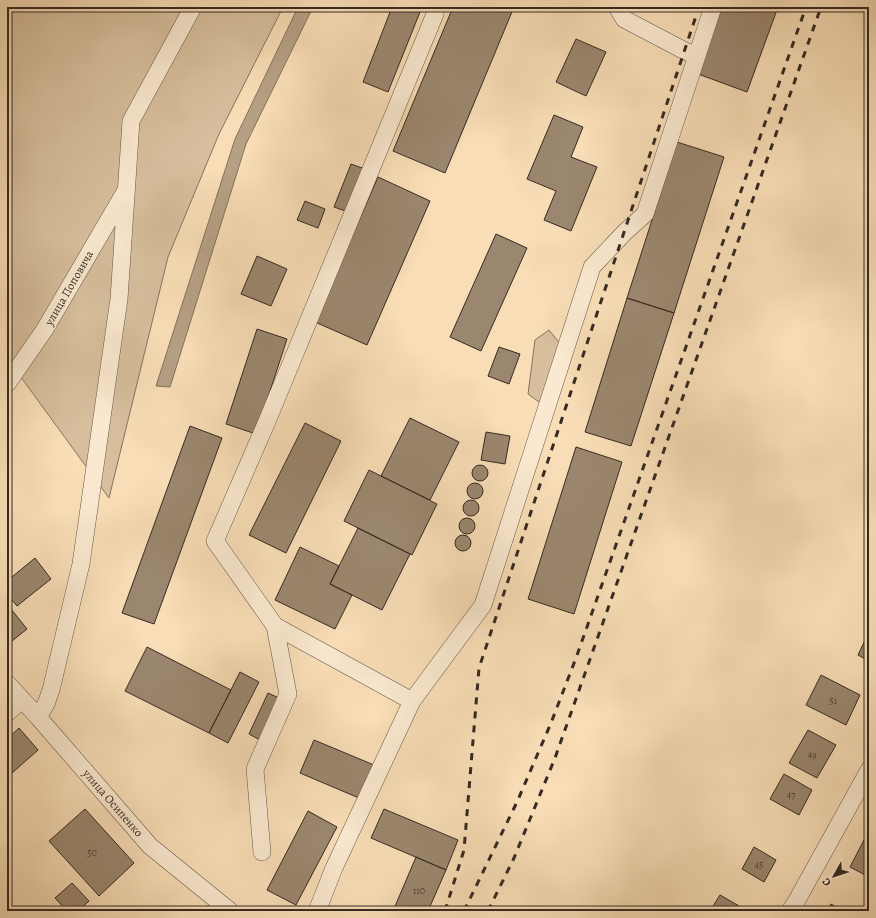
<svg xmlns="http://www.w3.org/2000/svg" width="876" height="918" font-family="Alegreya,serif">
	<rect width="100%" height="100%" fill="#f8ddb6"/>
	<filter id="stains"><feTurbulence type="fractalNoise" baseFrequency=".005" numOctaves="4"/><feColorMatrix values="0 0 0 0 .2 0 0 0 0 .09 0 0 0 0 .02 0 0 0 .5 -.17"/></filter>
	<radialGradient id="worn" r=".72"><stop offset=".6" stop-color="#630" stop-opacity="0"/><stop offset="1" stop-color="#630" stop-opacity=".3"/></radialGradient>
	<path fill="#d7bf9d" stroke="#867460" d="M7 7H283L219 134 168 257 109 498 7 358Z
		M549 330 562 346 548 389 539 402 528 394 535 340Z"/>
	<path fill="#b6a084" stroke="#83715d" d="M298 7H313L246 144 170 387 156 386 235 139Z"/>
	<path fill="#9b876f" stroke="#362a23" d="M392 7H422L388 92 363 82Z
		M453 7H514L445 173 393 151Z
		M722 7H778L747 92 698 74Z
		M576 39 606 52 586 96 556 82Z
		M554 115 583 127 571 157 597 167 571 231 544 220 556 191 527 179Z
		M677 142 724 157 674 313 627 298Z
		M351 164 365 169 348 212 334 207Z
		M378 177 430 201 367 345 315 322Z
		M305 201 325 209 318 228 297 220Z
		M496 234 527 248 481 351 450 337Z
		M257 256 287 269 271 306 241 294Z
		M627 298 674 313 631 446 585 432Z
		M257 329 287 339 256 434 226 424Z
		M499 347 520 354 509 384 488 376Z
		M410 418 459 442 430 500 381 476Z
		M305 423 341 441 286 553 249 535Z
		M190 426 222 438 154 624 122 613Z
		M486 432 510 436 505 464 481 460Z
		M576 447 622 462 574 614 528 599Z
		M472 473a8 8 0 1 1 16 0a8 8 0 1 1-16 0Z
		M369 470 437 504 412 555 344 521Z
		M467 491a8 8 0 1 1 16 0a8 8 0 1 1-16 0Z
		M463 508a8 8 0 1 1 16 0a8 8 0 1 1-16 0Z
		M459 526a8 8 0 1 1 16 0a8 8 0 1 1-16 0Z
		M358 528 410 554 382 610 330 584Z
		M455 543a8 8 0 1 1 16 0a8 8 0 1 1-16 0Z
		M300 547 339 566 330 584 352 595 335 629 275 600Z
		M35 558 51 579 17 606 7 594V581Z
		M7 604 27 629 7 645Z
		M869 632V661L858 655Z
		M147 647 231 690 209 733 125 691Z
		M240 672 259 682 228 743 209 733Z
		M821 675 860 695 846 725 806 705Z
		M268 693 279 698 260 740 249 734Z
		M19 728 38 750 12 773 7 768V739Z
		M808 730 836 745 817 778 789 763Z
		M314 740 374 765 359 798 300 773Z
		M784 774 812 790 799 815 770 799Z
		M85 809 134 863 99 896 49 841Z
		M384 809 458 840 446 870 371 838Z
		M308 811 337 827 296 905 267 890Z
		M864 840 869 842V877L850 867Z
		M754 847 776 860 764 882 742 869Z
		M416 857 446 870 428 911H393Z
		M72 883 89 901 78 911H67L55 898Z
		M720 895 739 906 736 911H710Z
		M831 904 843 911H827Z"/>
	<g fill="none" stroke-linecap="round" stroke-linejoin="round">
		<g stroke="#665748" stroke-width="18">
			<path id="minor" d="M617 7 624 19 685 51 697 56
				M7 384 45 329 125 192
				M7 683 38 717 150 846 230 911
				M412 701 275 626 215 541 268 419 435 14 436 7
				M7 713 22 700
				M38 717 46 704 51 690 81 564 119 299 131 121 193 7
				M262 852 255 769 288 694 275 626
				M317 911 334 868 412 701 483 605 592 267 624 233 645 214 713 7
				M790 911 796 902 869 770"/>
		</g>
		<use href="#minor" stroke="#fae9d0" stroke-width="17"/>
		<path stroke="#362a23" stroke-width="3" stroke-dasharray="7 7" stroke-linecap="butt" d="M445 911 464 850 479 668 699 7
			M464 911 517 802 551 723 576 658 806 7
			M488 911 514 858 555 758 821 7"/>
	</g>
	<g text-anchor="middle" stroke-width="3" stroke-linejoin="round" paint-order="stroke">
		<g font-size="10" fill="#4f4136">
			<text x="833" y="704">51</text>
			<text x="812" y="758">49</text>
			<text x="791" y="798">47</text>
			<text x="92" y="856">50</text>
			<text x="759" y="868">45</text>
			<text x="419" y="894">110</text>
		</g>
		<g font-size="12" fill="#362a23" stroke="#fae9d0">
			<text transform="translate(69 288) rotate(-60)" y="4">улица Поповича</text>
			<text transform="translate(113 803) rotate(49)" y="4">улица Осипенко</text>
		</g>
	</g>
	<rect width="876" height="918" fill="none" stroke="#f8ddb6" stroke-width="24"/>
	<rect x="8" y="8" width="860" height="902" fill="none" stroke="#362a23" stroke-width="2"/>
	<rect x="12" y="12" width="852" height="894" fill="none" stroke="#362a23"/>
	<g transform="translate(834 876) rotate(231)" stroke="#fae9d0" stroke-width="3" paint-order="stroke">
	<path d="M0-3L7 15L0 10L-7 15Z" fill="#362a23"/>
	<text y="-6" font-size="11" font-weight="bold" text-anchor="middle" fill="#362a23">С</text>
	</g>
	<rect width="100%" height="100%" filter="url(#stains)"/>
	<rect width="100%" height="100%" fill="url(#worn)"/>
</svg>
